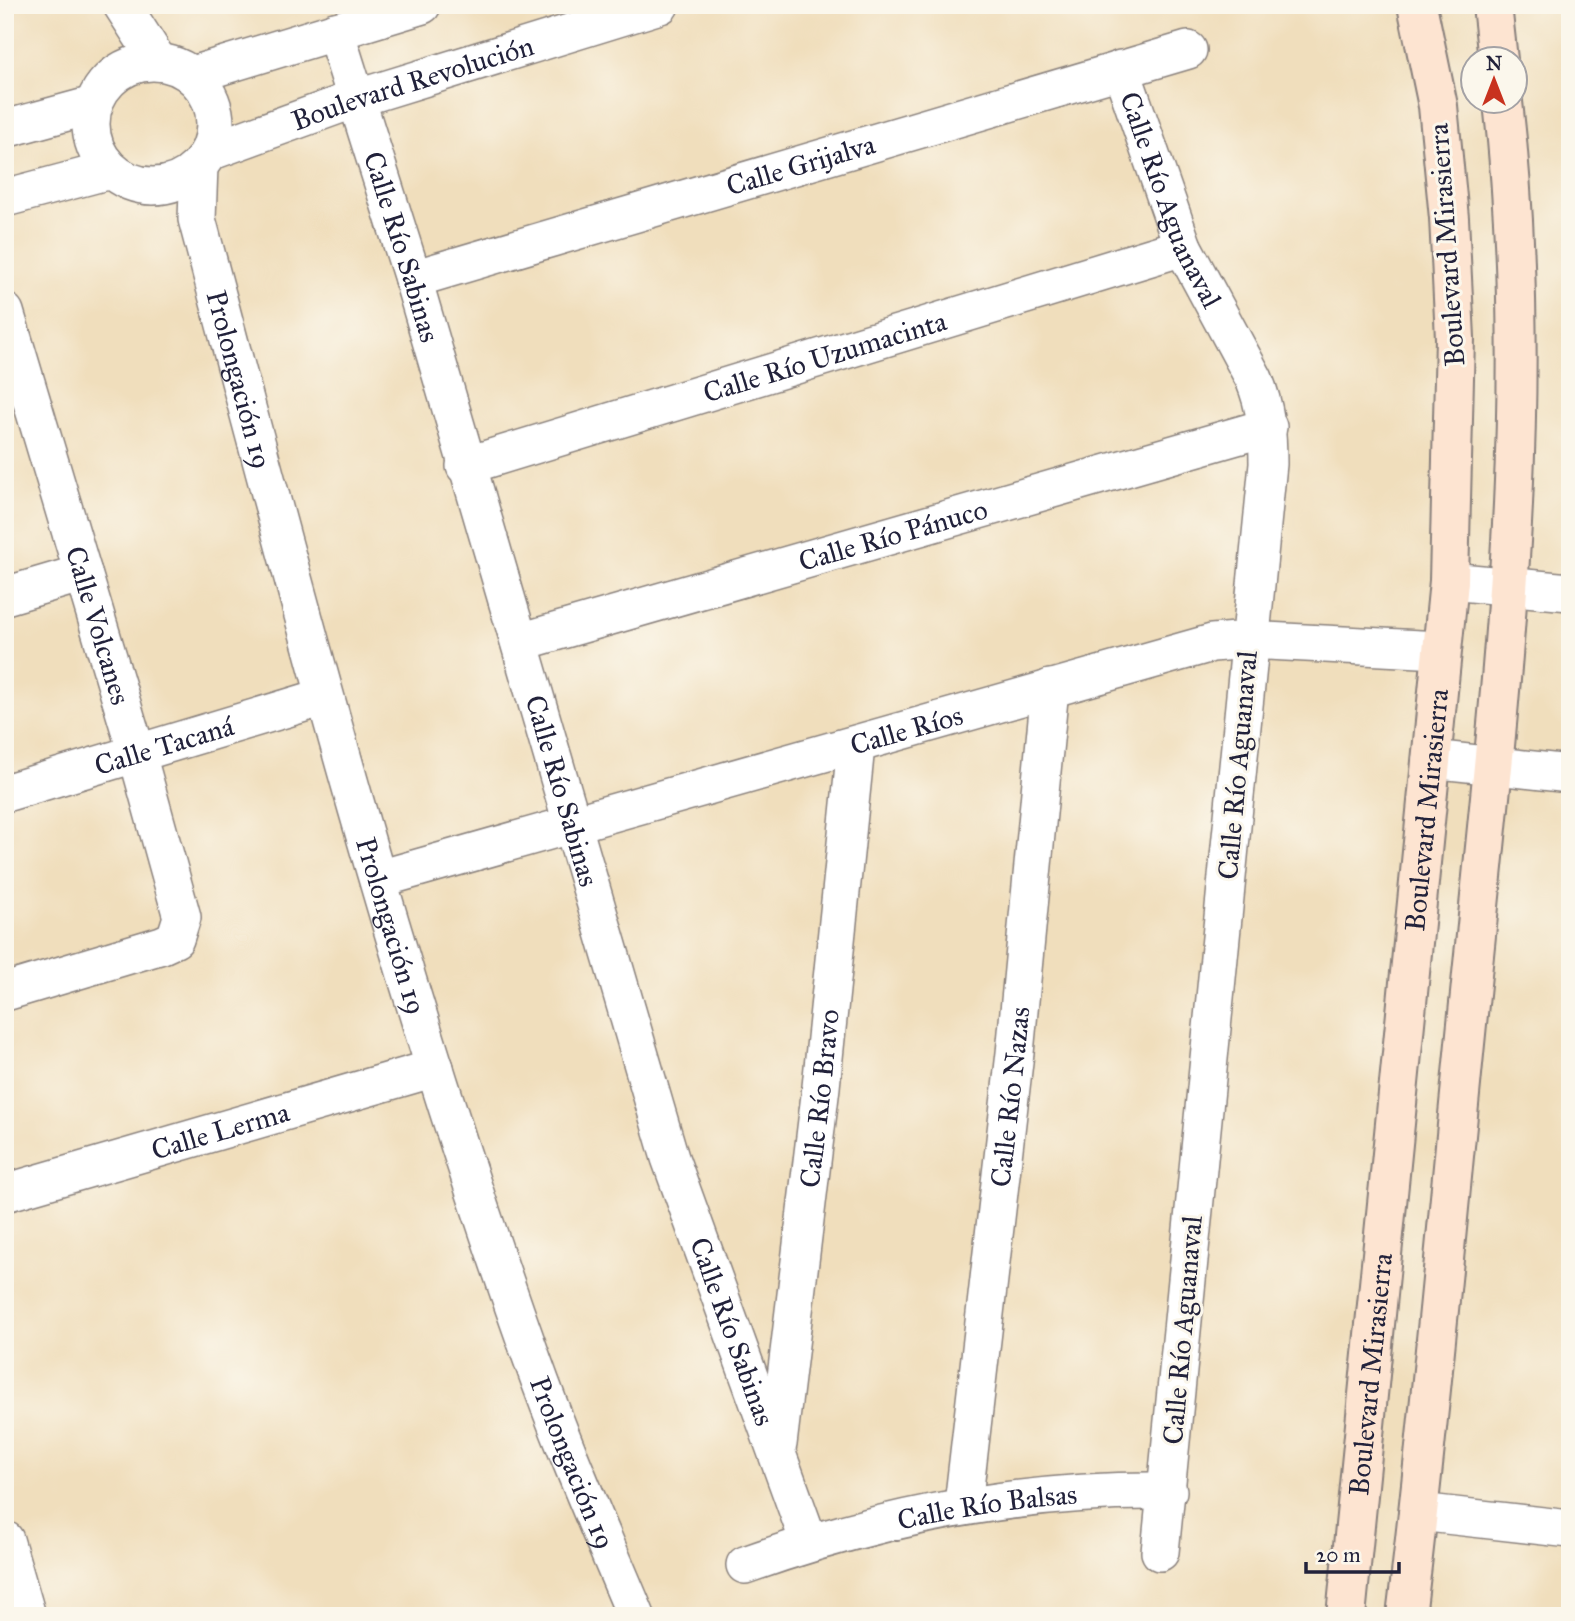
<svg xmlns="http://www.w3.org/2000/svg" width="1575" height="1621" font-family="'IM FELL Great Primer',serif">
	<rect width="100%" height="100%" fill="#fbf7ec"/>
	<filter id="ink" filterUnits="userSpaceOnUse"><feTurbulence type="fractalNoise" baseFrequency=".0143" numOctaves="2"/><feDisplacementMap in="SourceGraphic" scale="14" xChannelSelector="R" yChannelSelector="G"/><feConvolveMatrix kernelMatrix="1 2 1 2 8 2 1 2 1" color-interpolation-filters="sRGB"/></filter>
	<filter id="wash" filterUnits="userSpaceOnUse"><feTurbulence type="fractalNoise" baseFrequency=".00686" numOctaves="4" result="noise"/><feDisplacementMap in="SourceGraphic" scale="28" xChannelSelector="R" yChannelSelector="G"/><feGaussianBlur stdDeviation="1.57" result="paint"/><feColorMatrix in="noise" values="0 0 0 0 0 0 0 0 0 0 0 0 0 0 0 0 0 1.4 0 .05"/><feComposite in="paint" operator="in"/></filter>
	<g filter="url(#wash)">
		<rect width="100%" height="100%" fill="#f0debc"/>
	</g>
	<g filter="url(#ink)">
		<g fill="none" stroke-linecap="round" stroke-linejoin="round">
			<g stroke="#89807c" stroke-width="40">
				<g id="street">
					<path d="M122 5 158 61"/>
					<path id="s1" d="M335 31 413 279 670 1158 809 1542"/>
					<circle cx="153" cy="124" r="62"/>
					<path id="s2" d="M1121 69 1183 247 1254 379C1266 408 1268 433 1268 464L1160 1552"/>
					<path d="M192 75 422 5"/>
					<path d="M5 129 93 105"/>
					<path id="s3" d="M209 152 355 99 660 5"/>
					<path id="s4" d="M199 166 197 219C298 601 398 984 531 1356 562 1444 600 1530 636 1616"/>
					<path d="M5 198 110 170"/>
					<path id="s5" d="M413 279 1188 50"/>
					<path id="s6" d="M5 312 137 754 182 917 175 939 162 945 5 992"/>
					<path id="s7" d="M465 466 1183 247"/>
					<path d="M1449 581 1570 592"/>
					<path d="M5 596 83 573"/>
					<path id="s8" d="M520 642 1268 427"/>
					<path d="M1431 759 1570 774"/>
					<path id="s9" d="M5 793 324 697"/>
					<path id="s10" d="M379 879 1212 643 1248 640 1440 650"/>
					<path id="s11" d="M5 1193 435 1068"/>
					<path id="s12" d="M778 1444 821 1087 856 746"/>
					<path id="s13" d="M963 1505 1015 1053 1050 688"/>
					<path d="M1419 1512 1570 1529"/>
					<path d="M5 1540 27 1616"/>
					<path id="s14" d="M745 1565C882 1516 1022 1489 1168 1491"/>
				</g>
			</g>
			<g stroke="#89807c" stroke-width="42">
				<g id="secondary">
					<path d="M1492 5 1498 60"/>
					<path id="s15" d="M1346 1616 1449 581 1455 338 1449 218 1438 106 1417 5"/>
					<path d="M1406 1616C1433 1396 1451 1175 1474 955 1503 670 1536 387 1503 102"/>
				</g>
			</g>
			<use href="#street" stroke="#fff" stroke-width="37"/>
			<use href="#secondary" stroke="#fde4d1" stroke-width="38"/>
		</g>
	</g>
	<g text-anchor="middle" stroke-width="6" stroke-linejoin="round" paint-order="stroke">
		<g font-size="28" fill="#22223b" stroke="#fbf7ec">
			<text dy="10" stroke="none"><textPath href="#s3" startOffset="215">Boulevard Revolución</textPath></text>
			<text dy="10" stroke="none"><textPath href="#s5" startOffset="404">Calle Grijalva</textPath></text>
			<text dy="10" stroke="none"><textPath href="#s2" startOffset="140">Calle Río Aguanaval</textPath></text>
			<text transform="translate(1446 245) rotate(-94)" y="10">Boulevard Mirasierra</text>
			<text dy="10" stroke="none"><textPath href="#s1" startOffset="226">Calle Río Sabinas</textPath></text>
			<text dy="10" stroke="none"><textPath href="#s7" startOffset="376">Calle Río Uzumacinta</textPath></text>
			<text dy="10" stroke="none"><textPath href="#s4" startOffset="219">Prolongación 19</textPath></text>
			<text dy="10" stroke="none"><textPath href="#s8" startOffset="388">Calle Río Pánuco</textPath></text>
			<text dy="10" stroke="none"><textPath href="#s6" startOffset="327">Calle Volcanes</textPath></text>
			<text dy="10" stroke="none"><textPath href="#s10" startOffset="548">Calle Ríos</textPath></text>
			<text dy="10" stroke="none"><textPath href="#s9" startOffset="166">Calle Tacaná</textPath></text>
			<text transform="translate(1237 765) rotate(-85)" y="10">Calle Río Aguanaval</text>
			<text dy="10" stroke="none"><textPath href="#s1" startOffset="793">Calle Río Sabinas</textPath></text>
			<text dy="10" stroke="none"><textPath href="#s15" startOffset="810">Boulevard Mirasierra</textPath></text>
			<text dy="10" stroke="none"><textPath href="#s4" startOffset="786">Prolongación 19</textPath></text>
			<text dy="10" stroke="none"><textPath href="#s13" startOffset="411">Calle Río Nazas</textPath></text>
			<text dy="10" stroke="none"><textPath href="#s12" startOffset="348">Calle Río Bravo</textPath></text>
			<text dy="10" stroke="none"><textPath href="#s11" startOffset="224">Calle Lerma</textPath></text>
			<text dy="10" stroke="none"><textPath href="#s1" startOffset="1360">Calle Río Sabinas</textPath></text>
			<text transform="translate(1182 1330) rotate(-85)" y="10">Calle Río Aguanaval</text>
			<text dy="10" stroke="none"><textPath href="#s15" startOffset="243">Boulevard Mirasierra</textPath></text>
			<text dy="10" stroke="none"><textPath href="#s4" startOffset="1353">Prolongación 19</textPath></text>
			<text dy="10" stroke="none"><textPath href="#s14" startOffset="250">Calle Río Balsas</textPath></text>
		</g>
	</g>
	<rect width="1575" height="1621" fill="none" stroke="#fbf7ec" stroke-width="28"/>
	<g transform="translate(1494 80)"><circle r="33" fill="#fbf7ec" stroke="#a4a2a5" stroke-width="2"/>
	<path d="M0-5L12 26L0 18L-12 26Z" fill="#c8321e"/>
	<text y="-10" font-size="19" font-weight="bold" text-anchor="middle" fill="#22223b">N</text>
	</g>
	<path d="M1306 1562v10h93v-10" fill="none" stroke="#22223b" stroke-width="3.5"/>
	<text x="1316" y="1562" font-size="21" fill="#22223b" stroke="#fbf7ec" stroke-width="5" paint-order="stroke">20 m</text>
</svg>
